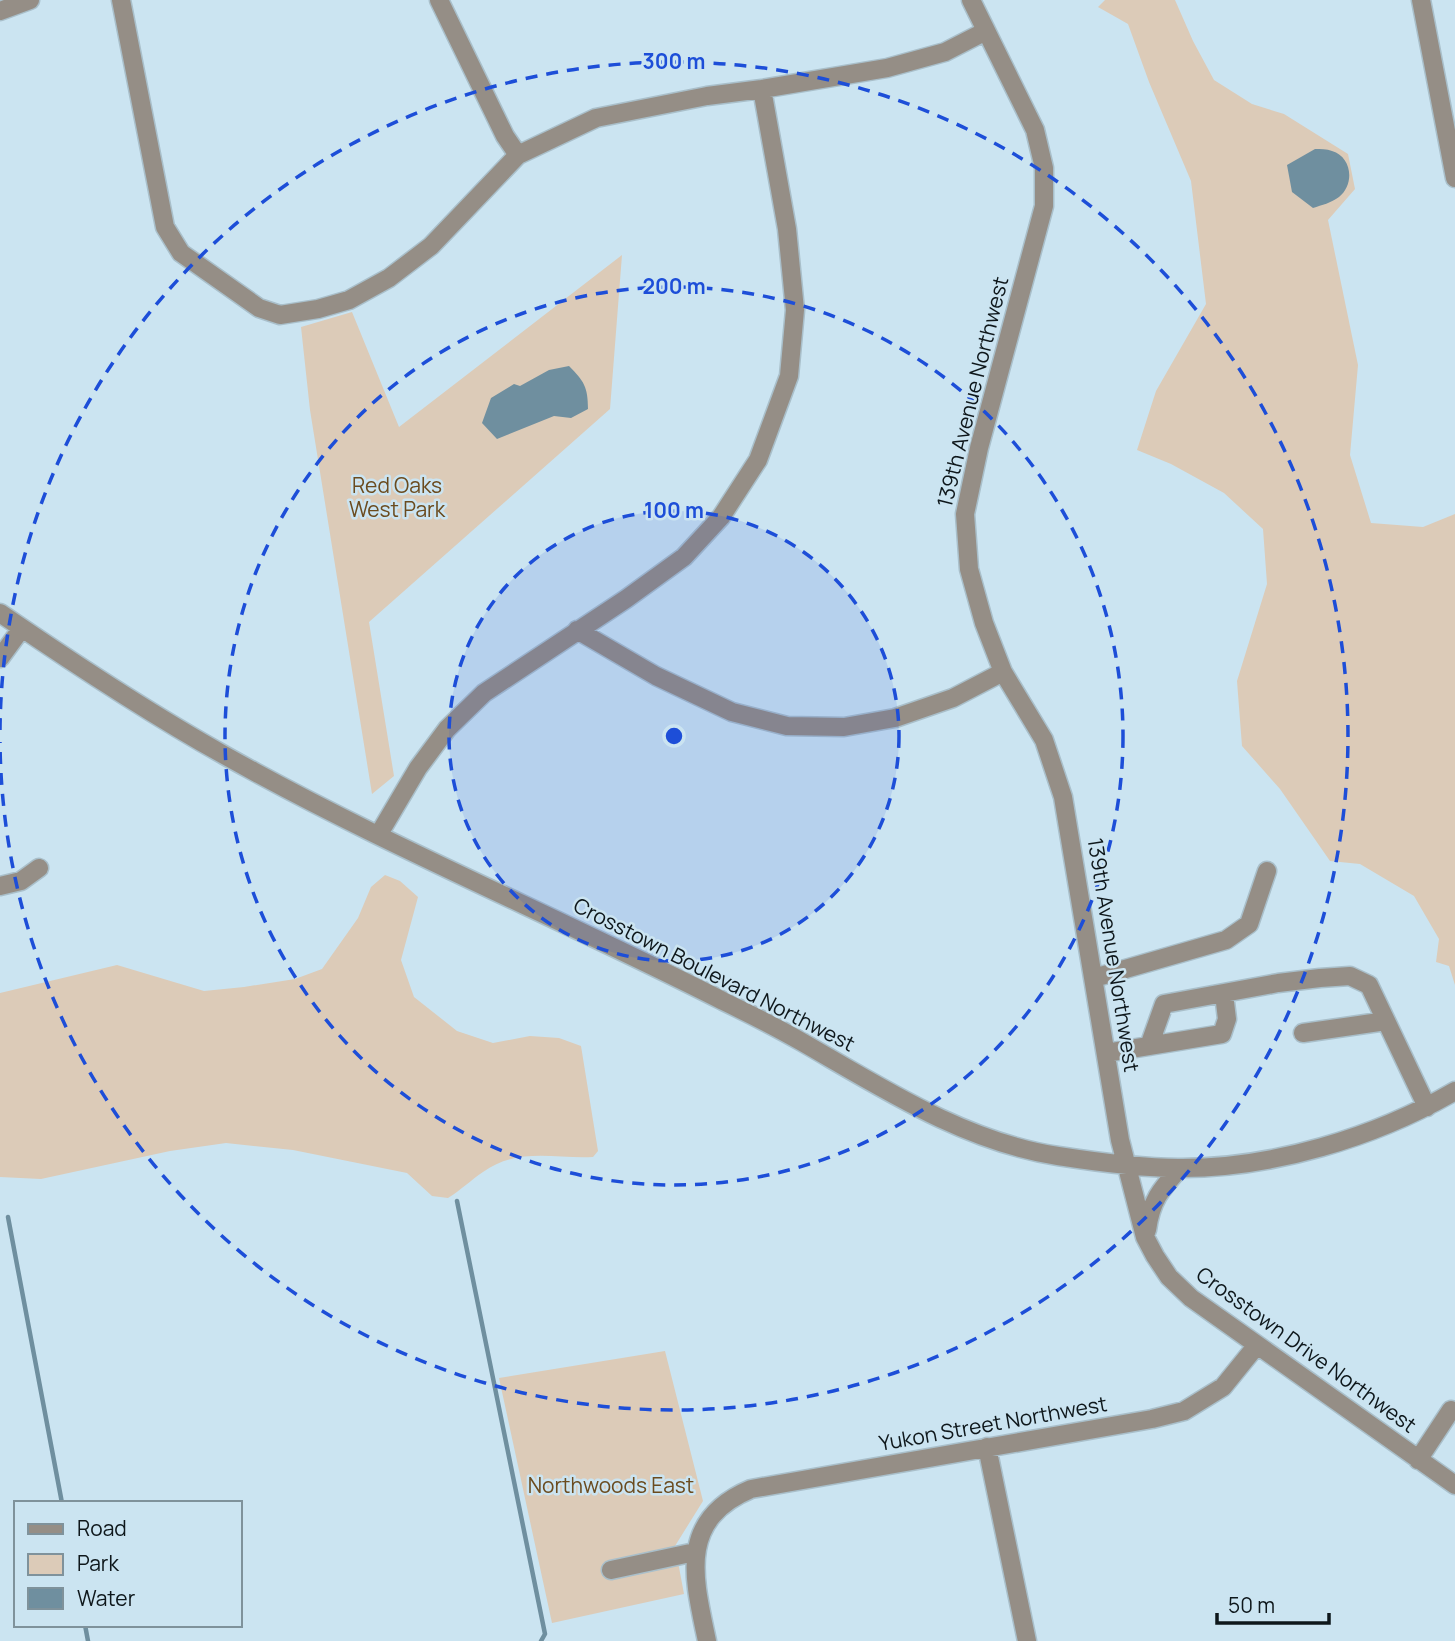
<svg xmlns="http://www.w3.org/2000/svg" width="1455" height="1641" font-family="Manrope,sans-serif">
	<rect width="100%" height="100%" fill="#cbe4f1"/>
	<path fill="#dccbb8" d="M1105 0H1175L1193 41 1214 80 1252 104 1284 114 1348 154 1355 189 1328 220 1358 365 1350 455 1371 523 1423 527 1455 514V985L1449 966 1436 962 1439 939 1414 896 1360 864 1330 861 1280 789 1242 746 1237 681 1267 584 1263 529 1224 493 1171 464 1137 450 1156 391 1206 304 1191 181 1149 82 1128 24 1098 7Z
		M622 255 610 409 369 622 394 776 372 794 310 410 301 327 352 312 399 427Z
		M385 875 400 881 418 897 401 960 414 997 457 1031 493 1043 530 1036 559 1038 581 1046 598 1151 593 1157C555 1159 517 1147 483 1172 471 1180 461 1190 448 1198L432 1196 407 1173 293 1150 226 1143 170 1151 41 1179 0 1177V993L117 965 204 991 244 987 295 979 322 969 358 918 371 887Z
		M665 1351 703 1501 675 1546 684 1594 552 1623 499 1378Z"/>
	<path fill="#6f8f9f" d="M1315 149C1320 149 1327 149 1332 151 1352 157 1355 184 1339 197 1331 203 1322 205 1313 208L1292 192 1287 165Z
		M569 366C584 381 588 387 588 409L571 418 554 416 497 439 482 423 491 398 514 384 520 386 549 370Z"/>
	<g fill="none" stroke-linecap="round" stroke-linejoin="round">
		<path stroke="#6f8f9f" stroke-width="4.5" d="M457 1201 545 1634 541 1641
			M8 1217 62 1503
			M85 1625 88 1641"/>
		<g stroke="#a9bfca" stroke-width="21">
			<path id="minor" d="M121 0 165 227 181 253 259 308 280 315 318 309 349 300 389 278 431 246 518 155 596 118 707 96 762 89 887 68 945 52 986 31
				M439 0 505 136 518 155
				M971 0 1035 130 1044 168V206L979 448 965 514 969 569 984 623 1003 672 1044 740 1063 797 1120 1140 1145 1237 1155 1256 1169 1277 1191 1298 1455 1485
				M1421 0 1455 178
				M0 11 30 0
				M0 613C73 663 147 712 224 755 386 846 558 917 723 1001 750 1014 776 1027 802 1042 882 1088 965 1142 1058 1156 1097 1162 1139 1168 1178 1168 1271 1169 1376 1137 1455 1091
				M577 630 656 676 732 712 787 726 844 727 895 718 953 698 1003 672
				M0 658 22 628
				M379 834 418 768 447 729 484 693 626 599 684 557 721 517 758 460 789 376 795 310 787 229 762 89
				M0 886 21 881 39 868
				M1094 978 1226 940 1249 924 1267 871
				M1303 1033 1386 1021
				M1149 1046 1164 1004 1278 983 1320 978 1350 976 1369 985 1427 1107
				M1106 1053 1222 1034 1227 1019 1224 994
				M1147 1230C1151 1201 1160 1190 1180 1168
				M987 1447 1027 1641
				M1418 1460 1451 1410
				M611 1570 695 1552
				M707 1641C694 1579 677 1520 751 1489L1152 1419 1184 1411 1223 1387 1257 1345"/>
		</g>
		<use href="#minor" stroke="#958e86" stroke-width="18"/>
	</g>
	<circle cx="674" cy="736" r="225" fill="#1d4ed8" fill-opacity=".12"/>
	<g fill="none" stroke="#1d4ed8" stroke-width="3.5" stroke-dasharray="12 9">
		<circle cx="674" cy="736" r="225"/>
		<circle cx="674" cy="736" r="449"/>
		<path d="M0 730A674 674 0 1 1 0 742"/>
	</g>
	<g text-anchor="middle" stroke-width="5" stroke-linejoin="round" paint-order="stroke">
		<g font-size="21" fill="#0e171b" stroke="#cbe4f1">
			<text transform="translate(973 392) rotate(-76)" y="7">139th Avenue Northwest</text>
			<text transform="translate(1113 955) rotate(81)" y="7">139th Avenue Northwest</text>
			<text transform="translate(714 975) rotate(27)" y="7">Crosstown Boulevard Northwest</text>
			<text transform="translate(1306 1350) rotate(36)" y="7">Crosstown Drive Northwest</text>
			<text transform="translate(993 1424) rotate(-10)" y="7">Yukon Street Northwest</text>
		</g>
		<g font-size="21" fill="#6b4b1e" stroke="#cbe4f1">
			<text x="397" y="493">Red Oaks<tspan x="397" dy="24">West Park</tspan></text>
			<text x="611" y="1493">Northwoods East</text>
		</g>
	</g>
	<circle cx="674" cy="736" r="10" fill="#1d4ed8" stroke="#cbe4f1" stroke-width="3.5"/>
	<g font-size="21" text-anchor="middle" font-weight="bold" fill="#1d4ed8" stroke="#cbe4f1" stroke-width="5" stroke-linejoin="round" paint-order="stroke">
		<text x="674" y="69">300 m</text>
		<text x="674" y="294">200 m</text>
		<text x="674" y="518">100 m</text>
	</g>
	<rect x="14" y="1501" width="228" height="126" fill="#cbe4f1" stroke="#7f929b" stroke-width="2"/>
	<rect x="28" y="1524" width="35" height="10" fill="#958e86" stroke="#7f929b" stroke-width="2"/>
	<text x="77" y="1536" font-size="21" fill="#0e171b">Road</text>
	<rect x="28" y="1554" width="35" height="21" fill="#dccbb8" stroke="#7f929b" stroke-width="2"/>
	<text x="77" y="1571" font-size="21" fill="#0e171b">Park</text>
	<rect x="28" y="1588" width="35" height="21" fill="#6f8f9f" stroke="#7f929b" stroke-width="2"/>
	<text x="77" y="1606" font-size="21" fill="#0e171b">Water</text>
	<path d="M1217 1613v10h112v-10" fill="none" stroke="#0e171b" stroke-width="3.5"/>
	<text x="1228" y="1613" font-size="21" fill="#0e171b" stroke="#cbe4f1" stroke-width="5" paint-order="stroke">50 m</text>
</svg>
